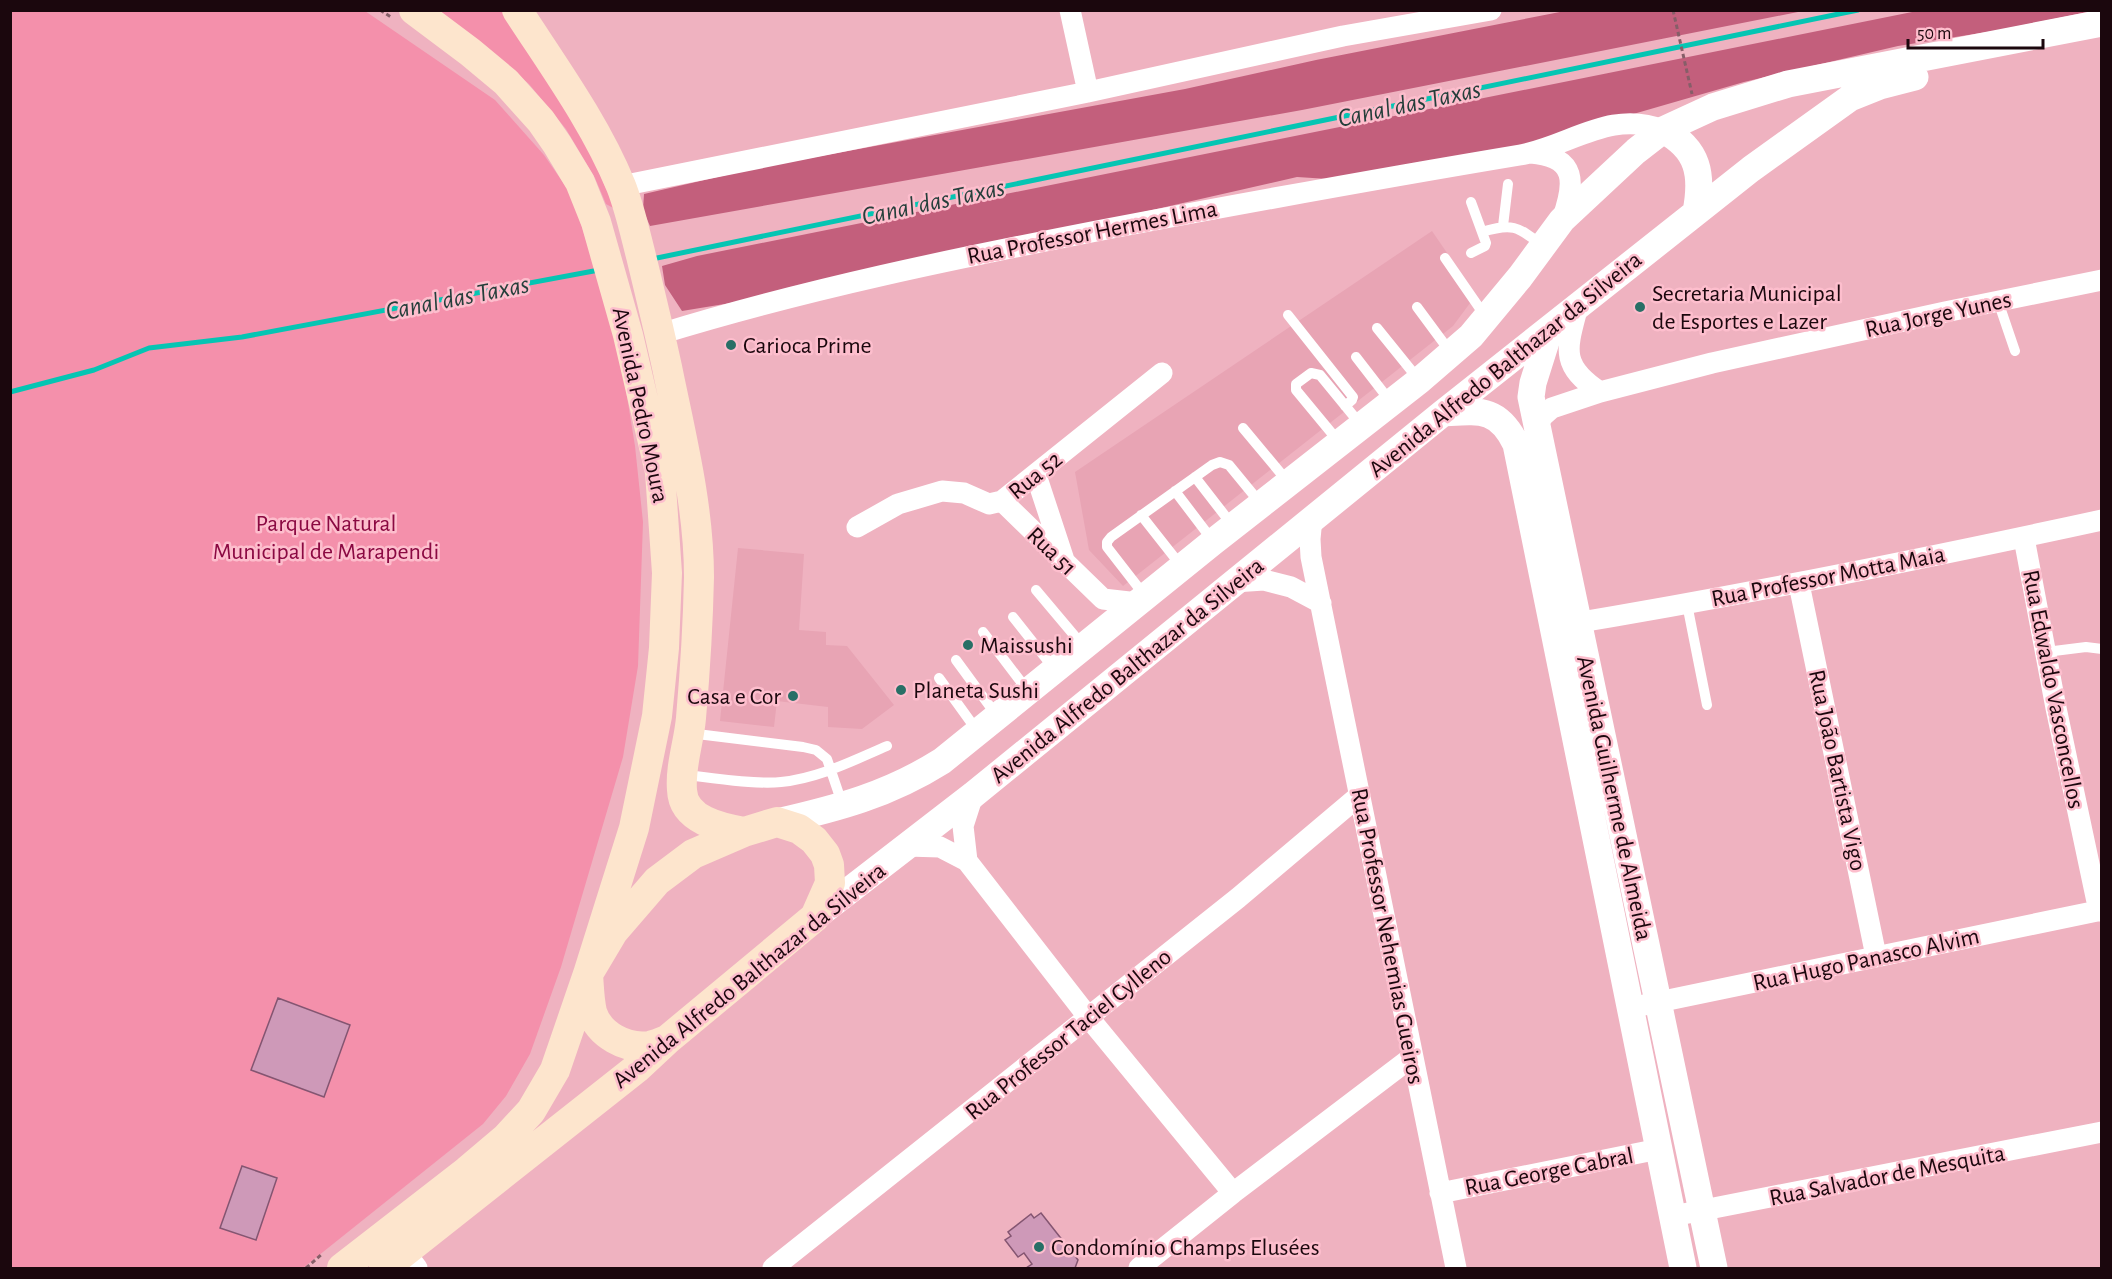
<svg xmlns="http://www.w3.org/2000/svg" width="2112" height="1279" font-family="'Alegreya Sans',sans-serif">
	<rect width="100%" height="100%" fill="#efb2c0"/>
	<path fill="#e8a4b4" d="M1432 231 1476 295 1453 326 1123 586 1089 550 1075 472Z
		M738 548 804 554 799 630 826 632V645L847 646 894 705 862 729 828 727V707L777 701 774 727 720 721Z"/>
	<path fill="#f490ab" d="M10 11H365L495 100 544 155 571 194 617 335 635 446 643 522 638 666 623 757 561 967 530 1054 506 1096 483 1124 303 1268H11Z
		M433 11H505L563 90 615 209 606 204 595 178 566 129 529 84 483 44Z"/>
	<path fill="#c35f7c" d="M1565 11H1803L1302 110 650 226 643 210 644 194 761 167 1185 89 1316 60Z
		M1917 11H2092L2000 30 1898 46 1744 82 1533 143 1344 180 1297 177 779 295 682 311 665 285 662 266 697 256Z"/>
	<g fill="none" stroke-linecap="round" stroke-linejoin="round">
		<path stroke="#05c5b3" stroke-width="5" d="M652 259 1858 10
			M10 392 94 370 149 348 242 337 599 270"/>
	</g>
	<path fill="#ce99b8" stroke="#845571" stroke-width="1.5" d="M278 998 350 1025 324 1097 251 1070Z
		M242 1166 277 1178 256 1240 220 1228Z
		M1041 1213 1078 1260 1075 1268H1026L1032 1264 1024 1253 1018 1257 1005 1240 1011 1236 1008 1232 1031 1214 1034 1218Z"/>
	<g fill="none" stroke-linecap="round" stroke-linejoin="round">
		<path stroke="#865e68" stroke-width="3" stroke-dasharray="4.5 3" stroke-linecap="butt" d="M380 10 391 17
			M1673 10 1692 94
			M306 1268 321 1255"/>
		<path stroke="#fff" stroke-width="10" d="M1471 202 1486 243 1485 246 1471 253
			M1503 226 1508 184
			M1482 232C1512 223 1517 226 1542 245
			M1445 258 1485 316
			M1998 301 2015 351
			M1417 307 1451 353
			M1288 315 1353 397 1352 400 1345 406
			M1377 328 1419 380
			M1356 357 1390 401
			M1243 428 1288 482
			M1339 442 1296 390V384L1311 373 1320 375 1361 425
			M1195 477 1233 526
			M1175 491 1213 541
			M1141 515 1182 567
			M1036 590 1084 647
			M1145 596 1107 547V542L1111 537 1212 465 1220 462 1229 465 1261 504
			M1687 604 1707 705
			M1013 617 1055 670
			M983 632 1028 691
			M2046 652 2086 647 2102 649
			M956 660 997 716
			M939 678 978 732
			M689 733 803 747 816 750 827 759 843 806
			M683 775C711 777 753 785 781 782 819 778 852 761 887 746"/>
		<path stroke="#fff" stroke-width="21" d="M1070 10 1088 92
			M1531 153C1578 157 1575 183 1562 220
			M621 186 1088 92 1343 36 1491 10
			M1578 306C1567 348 1559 365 1600 392
			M660 334C806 289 957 258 1107 229 1245 203 1382 178 1520 155 1570 146 1610 109 1663 130
			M1536 426 1543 416 1552 408 1600 392 1712 363 1945 312 2102 280
			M1036 475 1064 560
			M1002 501 1103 599 1138 603
			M1312 518 1310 539 1311 557 1456 1268
			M857 527 898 504 942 491 964 493 989 504 1002 501 1162 373
			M2024 538 2056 708 2099 911
			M1234 582 1264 580 1291 587 1321 603
			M1799 584 1876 956
			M1563 625C1744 595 1923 559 2102 520
			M907 846 940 847 967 861 1089 1018 1233 1193
			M967 861 963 826 973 795
			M1644 1005 2102 910
			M1440 1193 1659 1149
			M1673 1216 2102 1132
			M405 1252 417 1268
			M773 1268 1238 898 1360 795
			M1139 1268 1233 1193 1412 1057"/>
		<path stroke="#fff" stroke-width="27" d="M1663 130C1699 149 1703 175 1696 212
			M1550 329 1533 383 1531 397 1714 1268
			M1443 413C1479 411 1498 407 1516 444L1683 1268
			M777 822C838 808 888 795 942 761L1213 542 1420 380 1471 336 1520 277 1562 220 1636 151 1663 130 1713 107 1788 84 2102 23
			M815 917 973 795 1443 413 1751 169 1850 98 1880 86 1915 77"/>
		<path stroke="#fde5cd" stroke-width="30" d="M414 10 470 52 506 82 541 121 557 144 580 182 596 222 628 335 660 472 667 573 664 648 657 716 634 828 588 974C589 986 589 999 592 1012 599 1035 626 1049 649 1046 655 1045 661 1042 667 1040
			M517 10C554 67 595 123 621 186 630 209 635 233 641 256 650 293 659 330 667 367 681 436 699 506 699 577 698 624 695 672 691 718 689 742 680 766 682 790 683 820 721 828 744 832
			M342 1268 467 1171 506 1138 531 1111 555 1070 588 974 613 932 657 881 693 854 744 832 777 822 799 829 814 840 825 854 829 865 830 883 815 917 667 1040 637 1068 384 1268"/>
	</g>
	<g fill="#286f66" stroke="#fdbecd" stroke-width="2">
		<circle cx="1640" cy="307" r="6"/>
		<circle cx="731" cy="345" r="6"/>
		<circle cx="968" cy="645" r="6"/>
		<circle cx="901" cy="690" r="6"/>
		<circle cx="793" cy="696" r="6"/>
		<circle cx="1039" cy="1247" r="6"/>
	</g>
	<g text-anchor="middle" stroke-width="5" stroke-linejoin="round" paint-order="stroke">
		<g font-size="24" fill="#1b070d" stroke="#fdbecd">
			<text transform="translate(1092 232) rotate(-11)" y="8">Rua Professor Hermes Lima</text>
			<text transform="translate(1938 314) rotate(-12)" y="8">Rua Jorge Yunes</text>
			<text transform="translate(1505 364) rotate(-39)" y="8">Avenida Alfredo Balthazar da Silveira</text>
			<text transform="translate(641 405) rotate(78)" y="8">Avenida Pedro Moura</text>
			<text transform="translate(1035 475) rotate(-39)" y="8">Rua 52</text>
			<text transform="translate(1052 551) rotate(44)" y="8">Rua 51</text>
			<text transform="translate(1828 576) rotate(-11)" y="8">Rua Professor Motta Maia</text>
			<text transform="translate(1127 670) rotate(-39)" y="8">Avenida Alfredo Balthazar da Silveira</text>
			<text transform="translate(2054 689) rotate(79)" y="8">Rua Edwaldo Vasconcellos</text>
			<text transform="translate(1838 770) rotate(78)" y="8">Rua João Bartista Vigo</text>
			<text transform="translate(1615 798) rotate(78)" y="8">Avenida Guilherme de Almeida</text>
			<text transform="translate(1388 936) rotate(79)" y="8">Rua Professor Nehemias Gueiros</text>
			<text transform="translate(1866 959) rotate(-12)" y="8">Rua Hugo Panasco Alvim</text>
			<text transform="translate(749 975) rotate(-39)" y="8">Avenida Alfredo Balthazar da Silveira</text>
			<text transform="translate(1068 1034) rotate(-39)" y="8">Rua Professor Taciel Cylleno</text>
			<text transform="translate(1549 1171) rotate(-11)" y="8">Rua George Cabral</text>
			<text transform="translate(1887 1175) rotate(-11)" y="8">Rua Salvador de Mesquita</text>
		</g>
		<g font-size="24" fill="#1b070d" stroke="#fdbecd" text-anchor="start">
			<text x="1652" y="301">Secretaria Municipal<tspan x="1652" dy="28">de Esportes e Lazer</tspan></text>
			<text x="743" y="353">Carioca Prime</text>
			<text x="980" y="653">Maissushi</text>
			<text x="913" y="698">Planeta Sushi</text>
			<text x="781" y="704" text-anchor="end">Casa e Cor</text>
			<text x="1051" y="1255">Condomínio Champs Elusées</text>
		</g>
		<g font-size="24" fill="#8b0942" stroke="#fdbecd">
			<text x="326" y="531">Parque Natural<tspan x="326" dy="28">Municipal de Marapendi</tspan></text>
		</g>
		<g font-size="26" font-style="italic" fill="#253f3b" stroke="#fdbecd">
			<text transform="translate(1409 103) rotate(-12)" y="9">Canal das Taxas</text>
			<text transform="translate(933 201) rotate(-12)" y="9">Canal das Taxas</text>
			<text transform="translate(457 297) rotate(-11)" y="9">Canal das Taxas</text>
		</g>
	</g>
	<rect width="2112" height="1279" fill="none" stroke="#1b070d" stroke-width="24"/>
	<path d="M1908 39v9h135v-9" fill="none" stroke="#1b070d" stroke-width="3"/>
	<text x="1917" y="39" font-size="18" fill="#1b070d" stroke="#fdbecd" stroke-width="4.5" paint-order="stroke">50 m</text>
</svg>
